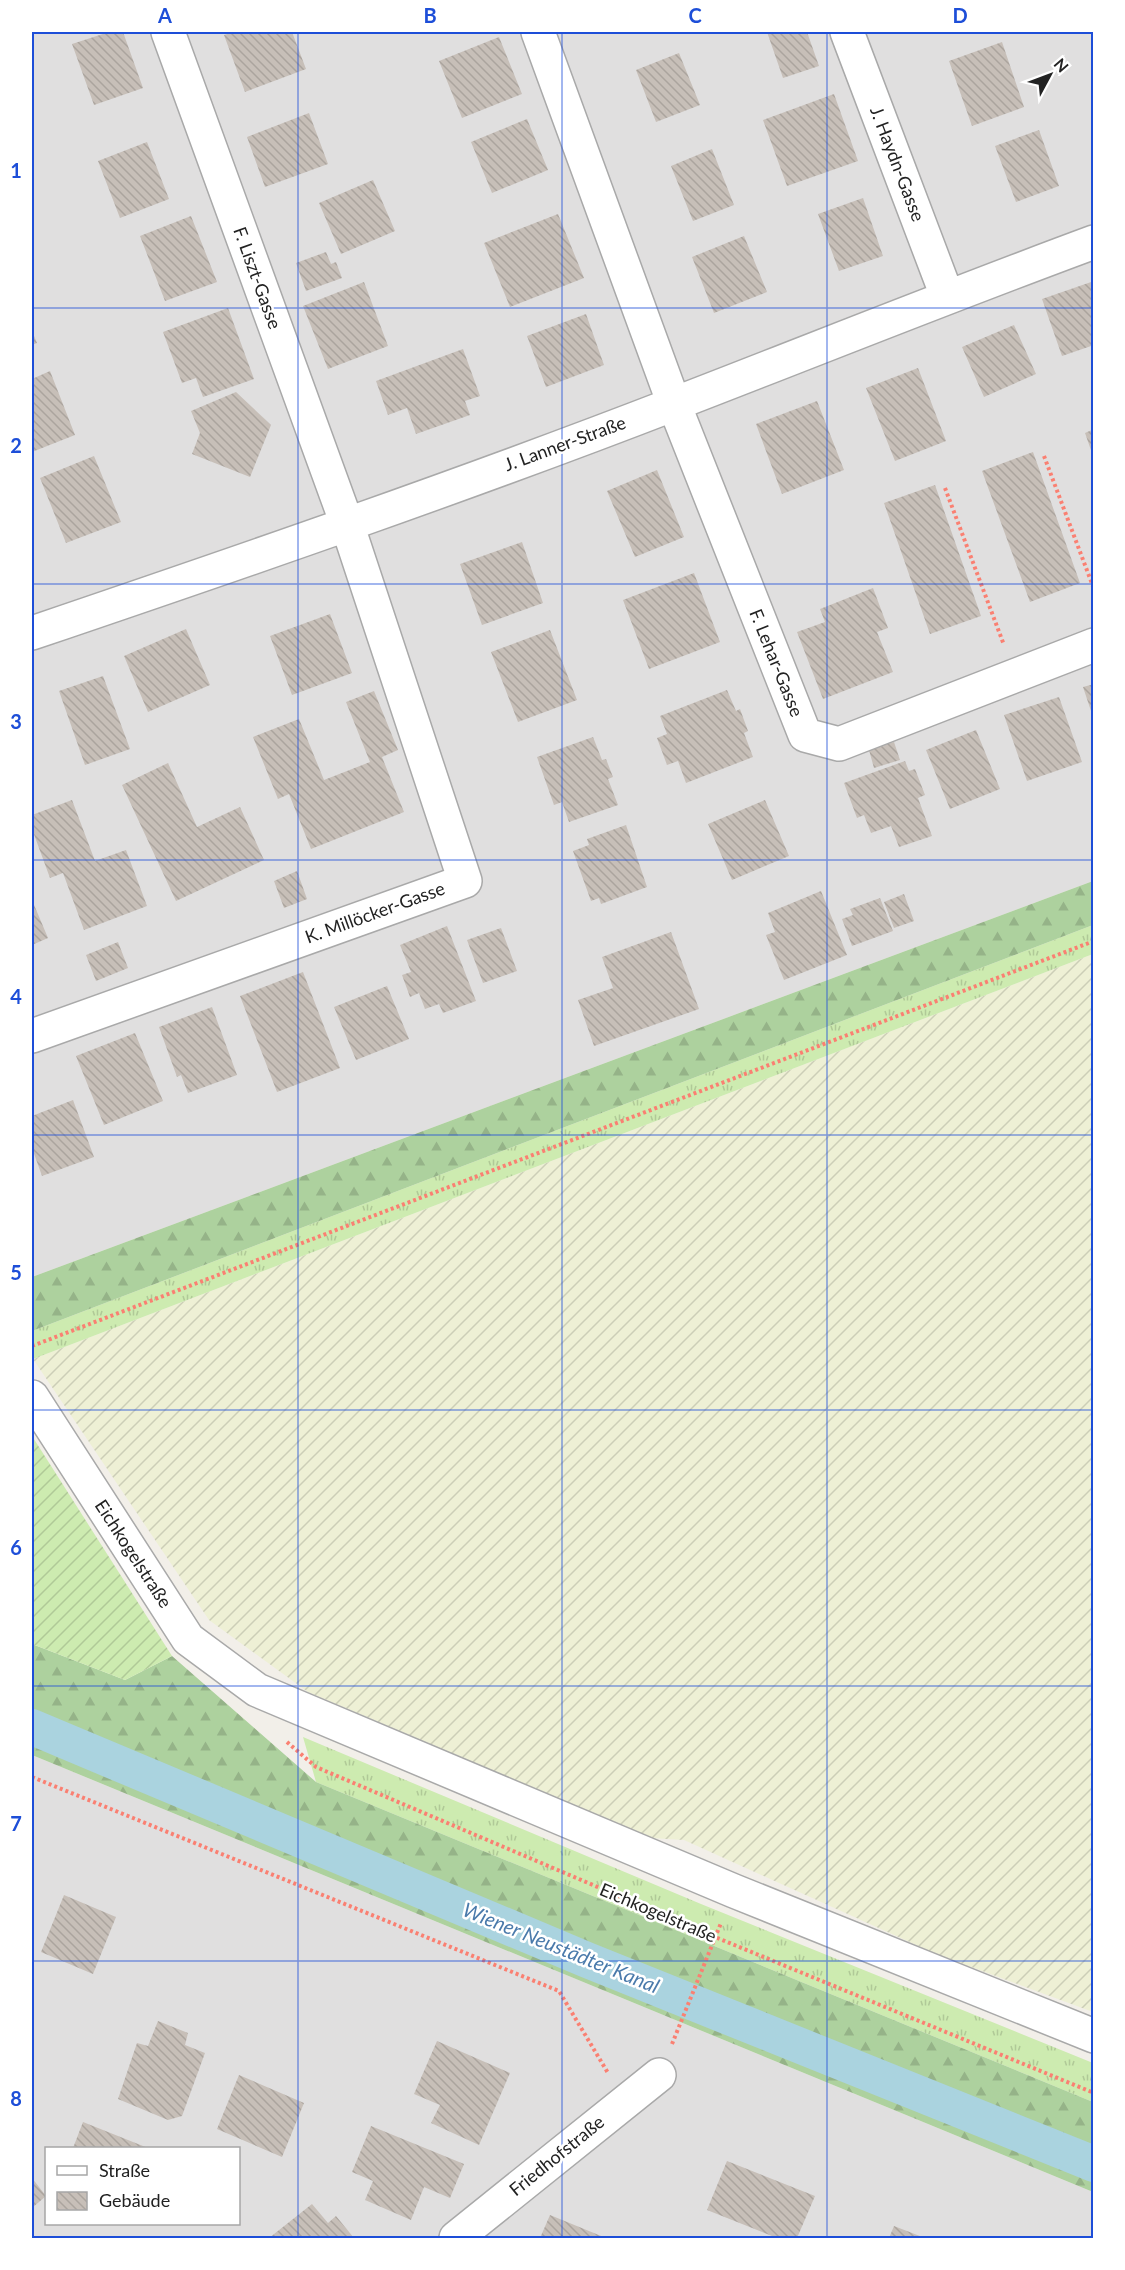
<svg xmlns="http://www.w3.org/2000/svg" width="1125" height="2270" font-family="Lato,sans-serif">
	<defs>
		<pattern id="farmland-furrows" width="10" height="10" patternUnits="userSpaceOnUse" patternTransform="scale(1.5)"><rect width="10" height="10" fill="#eef0d5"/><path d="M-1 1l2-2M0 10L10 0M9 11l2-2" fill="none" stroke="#ccceb7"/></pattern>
		<pattern id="grass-tufts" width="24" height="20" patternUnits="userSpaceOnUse" patternTransform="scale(1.5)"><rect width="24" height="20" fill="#cdebb0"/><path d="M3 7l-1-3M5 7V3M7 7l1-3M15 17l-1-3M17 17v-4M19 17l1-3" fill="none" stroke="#b0c997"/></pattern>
		<pattern id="forest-firs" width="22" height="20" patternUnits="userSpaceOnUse" patternTransform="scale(1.5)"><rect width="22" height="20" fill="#add19e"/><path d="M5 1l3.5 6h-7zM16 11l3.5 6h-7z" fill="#95b388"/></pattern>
		<pattern id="garden-furrows" width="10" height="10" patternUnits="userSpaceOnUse" patternTransform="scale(1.5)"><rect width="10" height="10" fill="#cdebb0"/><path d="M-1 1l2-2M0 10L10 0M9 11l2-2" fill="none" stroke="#b0c997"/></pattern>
		<pattern id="building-back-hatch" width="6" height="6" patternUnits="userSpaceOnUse" patternTransform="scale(1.5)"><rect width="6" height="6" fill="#c7bfb8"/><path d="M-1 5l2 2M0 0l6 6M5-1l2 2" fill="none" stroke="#aba49e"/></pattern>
	</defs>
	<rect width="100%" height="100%" fill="#f2efe9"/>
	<path fill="#e0dfdf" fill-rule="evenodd" d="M32 32H1093V881L32 1277Z
		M32 1755 1093 2192V2238H32ZM46 2148H238V2224H46Z"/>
	<path fill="url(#farmland-furrows)" d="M1093 954V2012L936 1954 684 1840 651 1838 308 1692 209 1620 33 1359Z"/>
	<path fill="url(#grass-tufts)" d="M1093 925V954L33 1359 32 1356V1331Z
		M303 1737 701 1904 1093 2063V2102L316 1782Z"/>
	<path fill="url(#forest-firs)" d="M1093 881V925L32 1331V1277Z
		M32 1644 125 1680 172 1656 316 1782 1093 2102V2192L32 1755Z"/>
	<path fill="url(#garden-furrows)" d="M32 1436 172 1656 125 1680 32 1644Z"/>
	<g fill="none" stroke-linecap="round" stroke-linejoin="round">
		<path stroke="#aad3df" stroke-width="36" d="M32 1727 587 1960 1094 2164"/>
	</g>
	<path fill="url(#building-back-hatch)" d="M109 32H123L143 88 94 105 72 44Z
		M234 32H292L306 69 245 92 224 35Z
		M767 32H807L819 66 783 78Z
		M499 37 522 94 462 118 439 61Z
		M1002 42 1024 107 972 126 949 61Z
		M679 53 700 105 656 122 636 70Z
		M834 94 858 161 787 186 763 120Z
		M309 113 328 164 265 187 247 137Z
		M527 119 548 170 492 193 471 142Z
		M1039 130 1059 186 1016 202 995 146Z
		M147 142 169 199 120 218 98 161Z
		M712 149 734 205 693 221 671 166Z
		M373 180 395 231 341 254 319 203Z
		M863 198 883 256 839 271 818 214Z
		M558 214 584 278 510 307 484 243Z
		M191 216 217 282 165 301 140 236Z
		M744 236 767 292 714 313 692 257Z
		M326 252 331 264 336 262 342 278 306 291 296 263Z
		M1094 281V345L1062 356 1042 299Z
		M364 282 388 346 328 369 303 306Z
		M228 308 254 379 203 397 196 378 182 383 163 332Z
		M586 314 604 365 546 387 527 336Z
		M1014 325 1036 374 984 397 962 347Z
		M32 331 37 343 32 345Z
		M463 349 480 396 465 401 470 415 416 434 407 408 388 415 376 381Z
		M918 368 946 441 895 461 866 388Z
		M50 371 75 435 32 452V379Z
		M236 392 271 425 250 477 192 454 200 433 191 411Z
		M817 401 844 470 782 494 756 424Z
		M1094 429V456H1093L1085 433Z
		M1033 452 1080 583 1030 602 982 471Z
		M94 456 121 522 66 543 40 478Z
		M657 470 684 537 635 557 607 491Z
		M935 485 981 616 930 634 884 503Z
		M522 542 543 603 482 625 460 564Z
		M694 573 720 642 649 669 623 600Z
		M873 588 888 628 877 632 893 672 823 699 797 632 825 622 820 609Z
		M330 614 352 673 292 695 270 636Z
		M186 629 210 685 148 712 124 656Z
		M550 630 577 700 518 722 491 652Z
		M103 676 130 749 85 765 59 691Z
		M1094 684V717H1093L1083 687Z
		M727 690 736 711 740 709 748 731 744 733 753 757 686 783 678 761 667 765 657 738 667 734 660 716Z
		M374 691 398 750 382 757 404 812 311 849 289 794 278 799 253 737 299 719 324 780 370 762 346 702Z
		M1059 697 1082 762 1027 781 1004 715Z
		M976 730 1000 789 950 809 926 750Z
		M593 737 602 760 606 759 613 777 608 779 618 805 569 822 562 802 554 805 537 757Z
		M894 742 900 760 874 768 869 750Z
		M905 761 909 771 915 769 925 795 918 798 932 836 899 847 891 826 871 833 864 815 857 818 844 783Z
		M168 763 197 827 240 807 264 860 176 901 122 785Z
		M72 800 95 861 126 850 147 906 84 930 63 873 50 878 32 829V815Z
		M765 800 789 856 732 880 708 824Z
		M626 825 647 887 601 904 599 898 591 901 573 851 589 845 587 839Z
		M297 871 307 899 284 908 274 881Z
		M821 891 847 955 784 980 766 935 775 932 768 913Z
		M904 894 914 921 894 928 884 902Z
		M880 898 893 931 852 946 842 919 853 915 850 909Z
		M32 900 48 938 32 945Z
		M447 926 476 1001 443 1013 439 1004 425 1009 419 993 410 997 402 975 411 972 400 945Z
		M501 928 517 971 483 983 467 940Z
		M671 932 699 1009 594 1046 578 1000 613 988 602 957Z
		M118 942 128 968 96 981 86 955Z
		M303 972 340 1068 277 1092 240 996Z
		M387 986 409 1039 356 1060 334 1007Z
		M212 1007 237 1075 188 1093 181 1075 177 1077 159 1027Z
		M135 1033 163 1101 104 1125 76 1056Z
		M73 1100 94 1157 42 1176 32 1148V1116Z
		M64 1895 116 1917 93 1974 41 1952Z
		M158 2021 188 2033 185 2045 205 2053 182 2116 168 2120 118 2099 137 2043 148 2046Z
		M437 2041 510 2073 479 2145 431 2123 440 2105 414 2094Z
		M239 2075 304 2103 282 2157 217 2129Z
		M83 2122 148 2148H73Z
		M371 2126 464 2164 450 2198 424 2187 411 2220 365 2200 373 2181 352 2172Z
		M727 2161 815 2196 797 2238H777L707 2210Z
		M32 2178 46 2196 32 2208Z
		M312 2204 328 2223 336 2216 354 2238H269Z
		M550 2215 606 2238H540Z
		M894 2226 925 2238H889Z"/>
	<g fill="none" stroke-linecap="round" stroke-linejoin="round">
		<g stroke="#a9a9a9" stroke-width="36">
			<path id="minor" d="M538 32 674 404 805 735 839 744 1094 645
				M847 32 947 296
				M32 633C247 560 462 486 674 404 814 350 953 294 1094 242
				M32 1036 465 881 347 524 168 32
				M32 1397 188 1639 257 1690 734 1891 1094 2036
				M456 2238 659 2075"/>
		</g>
		<path stroke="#fa8072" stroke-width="4" stroke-dasharray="3 3" stroke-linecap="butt" d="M1044 456 1094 589
			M945 488 1004 645
			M32 1346 1094 941
			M287 1742 316 1767 715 1937 1094 2093
			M32 1777 559 1991 608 2073
			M672 2044 721 1923"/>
		<use href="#minor" stroke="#fff" stroke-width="33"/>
	</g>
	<path fill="none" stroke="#1d4ed8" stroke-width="1.5" stroke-opacity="0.55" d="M298 32V2238M562 32V2238M827 32V2238M32 308H1094M32 584H1094M32 860H1094M32 1135H1094M32 1410H1094M32 1686H1094M32 1961H1094"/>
	<g text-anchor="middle" stroke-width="5" stroke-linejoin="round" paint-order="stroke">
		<g font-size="18" fill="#222" stroke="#fff">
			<text transform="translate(897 164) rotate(69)" y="6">J. Haydn-Gasse</text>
			<text transform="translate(257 278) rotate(70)" y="6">F. Liszt-Gasse</text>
			<text transform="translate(565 444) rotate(-20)" y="6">J. Lanner-Straße</text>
			<text transform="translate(776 663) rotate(68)" y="6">F. Lehar-Gasse</text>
			<text transform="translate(375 913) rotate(-20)" y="6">K. Millöcker-Gasse</text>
			<text transform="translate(133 1554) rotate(57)" y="6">Eichkogelstraße</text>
			<text transform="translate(658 1913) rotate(23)" y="6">Eichkogelstraße</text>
			<text transform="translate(557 2156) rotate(-39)" y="6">Friedhofstraße</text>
		</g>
		<g font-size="20" font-style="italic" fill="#4a7aab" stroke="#fff">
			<text transform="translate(561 1948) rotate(22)" y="7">Wiener Neustädter Kanal</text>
		</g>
	</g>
	<rect width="1125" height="2270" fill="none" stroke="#ffffff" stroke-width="66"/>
	<rect x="45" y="2147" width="195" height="78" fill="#ffffff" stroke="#a7a7a7" stroke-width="1.5"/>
	<rect x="57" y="2166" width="30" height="9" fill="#ffffff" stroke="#a7a7a7" stroke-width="1.5"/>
	<text x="99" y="2177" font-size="18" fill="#222222">Straße</text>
	<rect x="57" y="2192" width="30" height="18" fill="url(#building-back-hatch)" stroke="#a7a7a7" stroke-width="1.5"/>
	<text x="99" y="2207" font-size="18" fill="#222222">Gebäude</text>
	<g transform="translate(1050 75) rotate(49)" stroke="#ffffff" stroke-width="4.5" paint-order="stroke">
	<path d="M0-4.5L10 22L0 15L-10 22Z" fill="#222222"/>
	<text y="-9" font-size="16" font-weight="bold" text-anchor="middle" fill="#222222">N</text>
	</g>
	<rect x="33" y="33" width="1059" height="2204" fill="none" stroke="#1d4ed8" stroke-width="2"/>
	<g font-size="20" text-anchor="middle" font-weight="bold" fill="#1d4ed8">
		<text x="165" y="23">A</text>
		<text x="430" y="23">B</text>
		<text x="695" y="23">C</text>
		<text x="960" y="23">D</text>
		<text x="16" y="178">1</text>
		<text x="16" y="453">2</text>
		<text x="16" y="729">3</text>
		<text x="16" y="1004">4</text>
		<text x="16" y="1280">5</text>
		<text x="16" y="1555">6</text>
		<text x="16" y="1831">7</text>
		<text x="16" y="2106">8</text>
	</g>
</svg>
